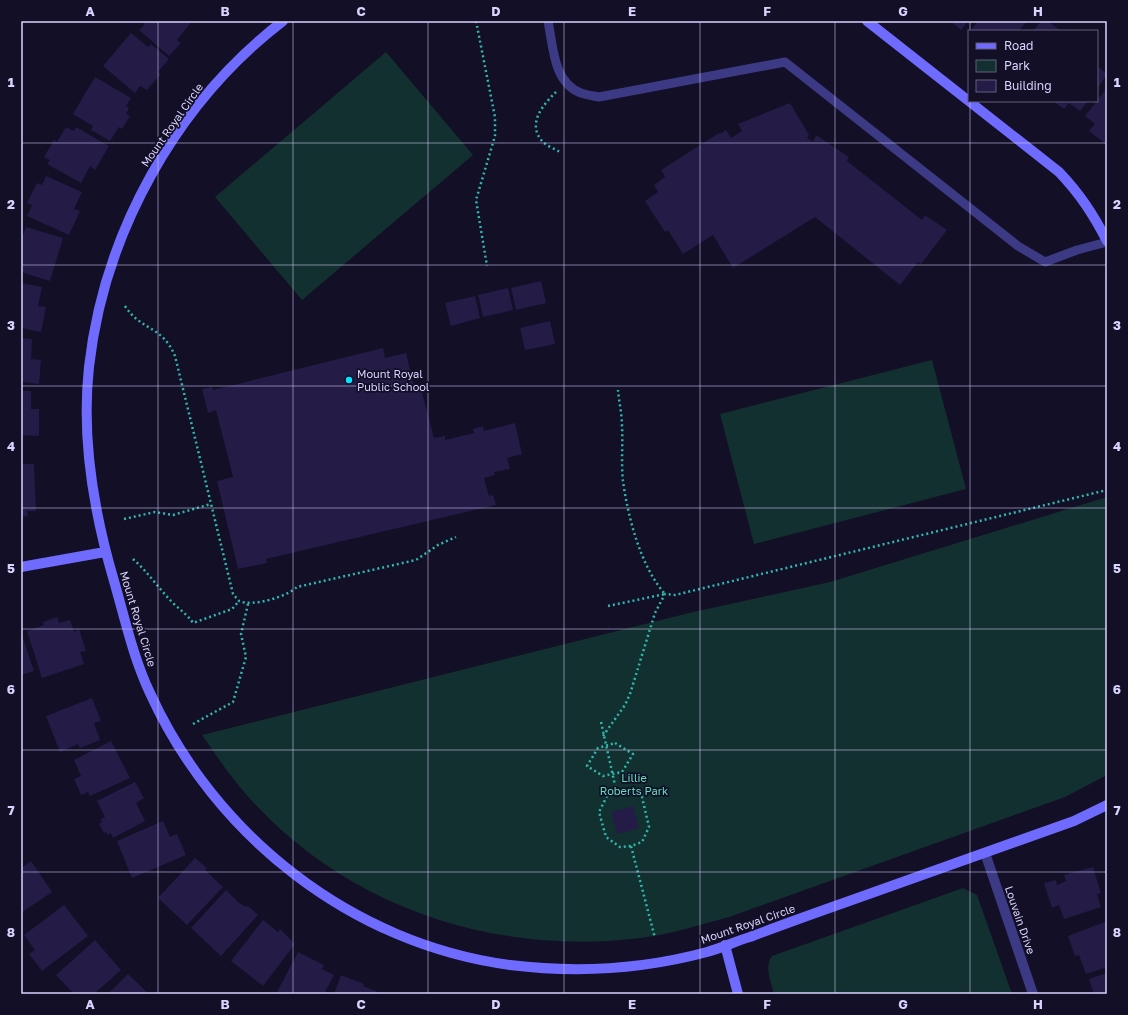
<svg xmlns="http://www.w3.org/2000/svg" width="1128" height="1015" font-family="'Golos Text',sans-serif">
	<rect width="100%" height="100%" fill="#130f26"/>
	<path fill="#12302f" d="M386 52 473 155 302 300 215 197Z
		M932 360 966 489 754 544 720 414Z
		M1107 497V775L1065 797 729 917C700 925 671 934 641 938 493 956 344 907 245 793 229 775 216 755 202 735L689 613 830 582Z
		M963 888 977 895 1012 994H774C771 982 764 967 772 956Z"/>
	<path fill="#241b47" d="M145 21H192L177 40 181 43 169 56 139 30 145 24 143 23Z
		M950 21H968L961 30Z
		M978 21H1027L1019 31H972L971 30Z
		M1041 21H1048L1061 31H1033Z
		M131 33 148 47 151 44 169 59 158 72 161 74 147 90 140 86 135 93 103 66Z
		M1097 66 1107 74 1097 89Z
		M95 77 131 98 126 106 129 108 126 114 130 116 122 129 119 127 110 141 91 130 93 126 73 114Z
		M1107 88V145L1089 131 1095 124 1085 116Z
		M1053 101H1088L1080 111 1069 103 1064 109Z
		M790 103 809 135 807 138 813 142 816 135 849 157 847 161 922 220 925 215 947 230 921 264 918 262 900 285 815 217 733 268 713 235 683 254 668 230 665 232 645 201 658 192 654 185 665 177 661 170 719 133 720 134 726 130 731 138 742 131 738 124Z
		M66 127 74 131 76 127 109 146 95 170 90 166 81 183 47 164 50 160 44 157 54 140 57 142Z
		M46 176 82 192 74 209 80 211 69 235 27 216 32 205 27 203 37 183 42 185Z
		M26 227 63 238 50 281 21 272V240Z
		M541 281 546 303 516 310 511 288Z
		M21 283 42 287 38 306 46 307 41 332 21 328Z
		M508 288 513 310 483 317 478 295Z
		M475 296 480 318 451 326 445 303Z
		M550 321 555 344 525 350 520 328Z
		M21 338 32 339 31 359 41 360 39 384 21 382Z
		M383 348 385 358 406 353 414 386 420 385 434 438 445 436V440L474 433 473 429 483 426 484 431 515 423 522 454 507 458 510 469 494 472 495 475 484 478 489 496 493 495 496 505 266 559 267 563 238 569 217 481 233 477 216 410 208 413 202 389 212 387 213 390Z
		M21 391H31V409H39V436L21 435Z
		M21 464H34L36 511H27L28 516 21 517Z
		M57 617 59 623 70 620 74 632 79 629 86 651 80 652 84 664 42 678 27 631 44 625 43 622Z
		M21 632 34 671 21 675Z
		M92 698 101 721 94 723 100 740 80 748 78 744 60 752 46 716Z
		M111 741 130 778 90 796 88 792 81 795 74 779 81 776 74 760Z
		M135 782 144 798 136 803 145 821 113 838 111 833 108 835 106 832 104 833 99 824 102 822 101 819 105 817 97 801Z
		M633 806 639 828 617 834 611 812Z
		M163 821 170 837 177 834 186 855 132 878 117 841Z
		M195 858 207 868 205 870 223 887 187 925 158 898Z
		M31 861 52 892 21 913V868Z
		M1093 867 1101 893 1097 894 1101 907 1064 919 1059 905 1052 908 1044 883 1056 880 1057 885 1066 881 1064 875Z
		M226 890 239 903 246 907 248 906 258 915 221 956 191 928Z
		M64 905 88 936 42 971 29 954 35 950 24 935Z
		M263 920 278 932 280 929 295 944 263 986 231 961Z
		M1107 921V967L1086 974 1079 955 1075 956 1068 936Z
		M95 940 121 970 94 994H74L56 975Z
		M298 952 324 965 322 969 334 975 324 994H276Z
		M1107 973V994H1094L1089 979Z
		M128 974 149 994H108Z
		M341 975 364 984 363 986 378 992V994H334Z"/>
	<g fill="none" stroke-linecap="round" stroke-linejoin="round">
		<path stroke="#2fb8b0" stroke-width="2.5" stroke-dasharray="2 3" stroke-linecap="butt" d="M476 21 495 117V136L476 200 487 266
			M556 92C543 105 526 124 543 142 547 146 555 149 560 152
			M125 306C141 331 162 325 175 356L233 594 239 601C253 607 286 597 297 587L416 560 438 545 456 537
			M124 519 155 512 173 515 211 504
			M133 559C148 572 159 589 173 603 180 610 187 614 193 623L232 609 239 601
			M608 606 665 594C641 567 628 518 623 481 621 463 623 444 622 426 622 414 619 402 618 390
			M601 722 617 794 632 791 642 797 649 827 642 842 631 846 655 938
			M193 724 233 702 246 657 241 634 248 604
			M603 736 625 705 630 694 655 613 665 594 675 595 1107 490
			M615 743 633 754 622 772 603 776 587 766 598 748Z
			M617 794 607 796 599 812 606 837 620 847 631 846"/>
		<path stroke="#3d3a85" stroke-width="9" d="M548 21C553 45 553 83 581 93 587 95 593 96 599 97L785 62 1018 246 1045 262 1077 250 1107 242"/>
		<path stroke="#3d3a85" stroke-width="10" d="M985 853 1033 994"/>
		<path stroke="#6f6bff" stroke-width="10" d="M283 21C176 103 104 233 89 367 81 439 94 513 114 581 125 619 133 657 150 693 215 836 352 944 510 965 575 973 644 969 707 952 722 948 736 941 750 937 784 924 818 912 852 900 926 874 1000 848 1074 821L1107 805
			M867 21 1059 172C1080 194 1093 214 1107 241
			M21 567 105 552
			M725 945 738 994"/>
	</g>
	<path fill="none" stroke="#d9d4ff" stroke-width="1" stroke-opacity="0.55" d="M158 21V994M293 21V994M428 21V994M564 21V994M700 21V994M835 21V994M970 21V31M970 101V994M21 143H1107M21 265H1107M21 386H1107M21 508H1107M21 629H1107M21 750H1107M21 872H1107"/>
	<circle fill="#00e5ff" stroke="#130f26" stroke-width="1.5" cx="349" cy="380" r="4"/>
	<g text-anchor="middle" stroke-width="3.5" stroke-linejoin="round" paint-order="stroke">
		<g font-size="11" fill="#d9d4ff" stroke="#130f26">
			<text transform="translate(172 125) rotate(-55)" y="4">Mount Royal Circle</text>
			<text transform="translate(138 619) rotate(73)" y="4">Mount Royal Circle</text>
			<text transform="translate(1020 920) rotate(71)" y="4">Louvain Drive</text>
			<text transform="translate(748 924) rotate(-19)" y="4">Mount Royal Circle</text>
		</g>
		<g font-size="11" fill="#d9d4ff" stroke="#130f26" text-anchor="start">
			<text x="357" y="378">Mount Royal<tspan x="357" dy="13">Public School</tspan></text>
		</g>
		<g font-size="11" fill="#5fe0c0" stroke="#130f26">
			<text x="634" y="782">Lillie<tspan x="634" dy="13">Roberts Park</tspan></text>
		</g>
	</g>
	<rect width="1128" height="1015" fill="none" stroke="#130f26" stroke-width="44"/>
	<rect x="968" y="30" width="130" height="72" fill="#130f26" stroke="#625e7d"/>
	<rect x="976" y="43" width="20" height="6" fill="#6f6bff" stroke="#625e7d"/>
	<text x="1004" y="50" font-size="12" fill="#d9d4ff">Road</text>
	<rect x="976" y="60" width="20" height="12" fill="#12302f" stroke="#625e7d"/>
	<text x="1004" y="70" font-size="12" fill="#d9d4ff">Park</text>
	<rect x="976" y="80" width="20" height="12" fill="#241b47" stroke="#625e7d"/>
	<text x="1004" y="90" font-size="12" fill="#d9d4ff">Building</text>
	<rect x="22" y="22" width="1084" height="971" fill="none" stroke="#d9d4ff" stroke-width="1.5"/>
	<g font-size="13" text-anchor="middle" font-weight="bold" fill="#d9d4ff">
		<text x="90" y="16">A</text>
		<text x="225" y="16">B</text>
		<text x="361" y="16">C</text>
		<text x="496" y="16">D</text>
		<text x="632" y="16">E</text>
		<text x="767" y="16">F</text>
		<text x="903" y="16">G</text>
		<text x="1038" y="16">H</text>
		<text x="11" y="87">1</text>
		<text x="1117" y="87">1</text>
		<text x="11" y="209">2</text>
		<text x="1117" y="209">2</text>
		<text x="11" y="330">3</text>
		<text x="1117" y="330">3</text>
		<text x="11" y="451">4</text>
		<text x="1117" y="451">4</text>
		<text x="11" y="573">5</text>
		<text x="1117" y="573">5</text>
		<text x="11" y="694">6</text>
		<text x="1117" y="694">6</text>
		<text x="11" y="815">7</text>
		<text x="1117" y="815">7</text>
		<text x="11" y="937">8</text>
		<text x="1117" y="937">8</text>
		<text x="90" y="1009">A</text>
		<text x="225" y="1009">B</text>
		<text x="361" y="1009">C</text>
		<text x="496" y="1009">D</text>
		<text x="632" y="1009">E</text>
		<text x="767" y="1009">F</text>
		<text x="903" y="1009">G</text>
		<text x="1038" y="1009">H</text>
	</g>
</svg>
